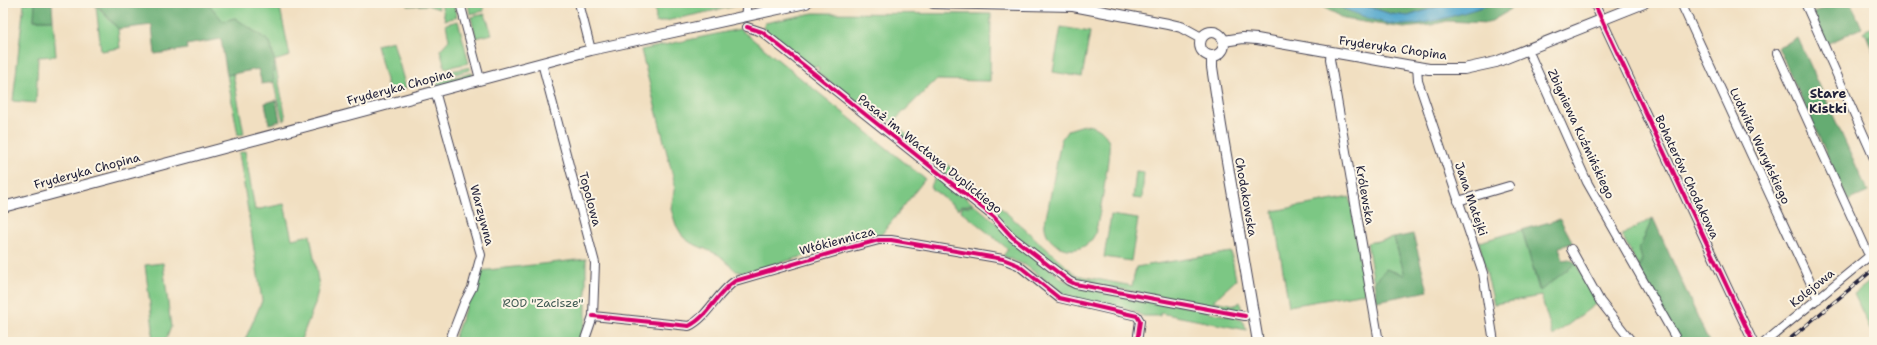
<svg xmlns="http://www.w3.org/2000/svg" width="1877" height="345" font-family="'Shantell Sans',sans-serif">
	<rect width="100%" height="100%" fill="#fcf5e5"/>
	<filter id="ink" filterUnits="userSpaceOnUse"><feTurbulence type="fractalNoise" baseFrequency=".025" numOctaves="2"/><feDisplacementMap in="SourceGraphic" scale="8" xChannelSelector="R" yChannelSelector="G"/><feConvolveMatrix kernelMatrix="1 2 1 2 8 2 1 2 1" color-interpolation-filters="sRGB"/></filter>
	<filter id="wash" filterUnits="userSpaceOnUse"><feTurbulence type="fractalNoise" baseFrequency=".012" numOctaves="4" result="noise"/><feDisplacementMap in="SourceGraphic" scale="16" xChannelSelector="R" yChannelSelector="G"/><feGaussianBlur stdDeviation="0.9" result="paint"/><feColorMatrix in="noise" values="0 0 0 0 0 0 0 0 0 0 0 0 0 0 0 0 0 1.4 0 .05"/><feComposite in="paint" operator="in"/></filter>
	<g filter="url(#wash)">
		<rect width="100%" height="100%" fill="#f1dfc1"/>
		<path fill="#7cc784" stroke="#4f7460" d="M24 3H35L34 20H53L56 56 38 57 36 103 13 101Z
			M208 3H279L290 56 274 61 270 42 235 18 223 22Z
			M407 3H437L439 9 427 5 408 6Z
			M441 3H453L457 17 445 20Z
			M468 3H482L484 11 470 14Z
			M655 3H750L656 23Z
			M96 5 118 29 120 48 101 51Z
			M813 13 991 14 990 81 936 80 892 123 886 118 880 122 848 97 849 95 847 93 846 95 817 72 819 68 816 66 814 69 775 38 776 36 774 34 772 36 763 28 765 23Z
			M485 14 492 34 476 38 471 17Z
			M458 21 469 63 445 68 440 50 449 40 446 24Z
			M1874 26V34L1867 37 1864 31Z
			M1061 27 1090 32 1082 77 1053 72Z
			M740 29 925 179 881 235 743 273 736 271 719 255 691 243 683 237 676 225 671 209 675 185 641 50Z
			M393 41 406 88 389 92 377 45Z
			M275 63 286 119 283 121C280 107 269 76 275 63Z
			M470 67V70L448 76 446 72Z
			M472 73 473 74 471 77 438 86 437 81Z
			M233 74 244 134 238 135 227 75Z
			M896 125 908 135 903 140 891 132Z
			M1084 125C1095 125 1106 131 1109 143 1111 150 1098 229 1094 236 1082 258 1049 251 1045 228 1044 220 1048 211 1049 203 1053 182 1057 161 1061 140L1068 130Z
			M913 139 941 161 936 167 926 159 927 157 924 155 923 157 910 146Z
			M245 151 255 210 284 204 292 239 310 235 319 286 315 304 300 342H244L262 301 239 153Z
			M946 164 989 198 983 205 976 199 977 197 974 195 973 197 941 171Z
			M1136 171 1144 172 1142 199 1133 198Z
			M938 175 973 204 961 206 959 210 930 187Z
			M1350 197 1365 293 1289 306 1273 211Z
			M991 199 1076 275 1132 286 1136 267 1231 252 1236 280 1213 301 1236 305 1240 302 1242 312 1073 280 1008 230 985 206Z
			M975 205 1063 280 1242 319 1247 330 1160 313V316H1143L1131 310 1069 298 1025 265 1003 256 1008 249 961 211 962 207Z
			M1111 215 1138 219 1131 261 1104 257Z
			M1653 218 1639 249 1642 259 1639 268 1622 235Z
			M1522 230 1539 290 1576 263 1597 303 1553 336 1541 296 1494 304 1479 242Z
			M1394 238 1405 275 1378 279 1374 283 1367 243Z
			M586 259V319L579 342H453L479 271Z
			M163 263 171 327 165 342H149L152 337 153 328 145 265Z
			M1874 278V337L1854 294Z"/>
		<path fill="#65ac72" stroke="#446756" d="M35 3H52L53 20H34Z
			M96 3H208L223 21 235 18 270 42 275 63 273 68 274 82 262 84 258 69 227 75 221 39 186 45 187 49 155 54 152 25 118 29Z
			M1316 3C1346 3 1372 24 1402 25 1434 25 1463 10 1494 3 1501 2 1508 3 1515 3L1507 12 1488 23 1447 21 1431 25 1404 28 1344 19Z
			M1357 3H1449L1408 16 1391 14Z
			M1835 3H1851L1862 28 1827 44 1813 13Z
			M1874 34V54L1867 37Z
			M1798 38 1868 192 1848 201 1778 47Z
			M276 100 280 121 269 124 265 103Z
			M1653 218 1709 342H1679L1639 268 1642 259 1639 249Z
			M1560 219 1573 243 1559 247 1563 260 1569 259 1576 263 1540 291 1522 230Z
			M1413 234 1428 291 1377 301 1374 283 1386 269 1405 275 1394 238Z"/>
		<path fill="#4fa6cc" stroke="#386484" d="M1329 3H1357L1391 14 1408 16 1449 3H1495C1465 12 1434 24 1403 25 1380 25 1350 11 1329 3Z"/>
	</g>
	<g filter="url(#ink)">
		<g fill="none" stroke-linecap="round" stroke-linejoin="round">
			<g stroke="#413e4f" stroke-width="10">
				<path id="minor" d="M460 3 480 79
					M579 3 591 50
					M1594 3 1753 342
					M1681 3 1818 299
					M1805 3 1874 158
					M745 16 747 3
					M747 27 762 32 994 217 1012 237 1069 281 1075 284 1245 316
					M1528 50 1587 182 1678 342
					M1331 52 1330 59 1379 342
					M1777 53 1867 251 1870 255
					M542 63 595 263 593 316 584 342
					M1417 66 1418 81 1483 273 1494 342
					M435 91 481 255 472 288 464 303 449 342
					M1458 201 1509 186
					M1571 249 1600 301 1632 342
					M593 316 689 326C708 317 717 293 735 281L845 249 879 240H891L1003 259 1018 265 1059 298 1137 316 1140 321 1137 342
					M1765 342 1873 253"/>
			</g>
			<g stroke="#413e4f" stroke-width="12">
				<path id="major" d="M933 3 1073 6 1168 24 1181 27 1201 38
					M1200 44a12 12 0 1 1 24 0a12 12 0 1 1-24 0Z
					M1224 41 1243 38 1257 39 1429 69H1464L1496 62 1644 3
					M1212 56V67L1221 126 1258 342
					M3 207 591 50 806 3"/>
			</g>
			<use href="#minor" stroke="#fff" stroke-width="8"/>
			<use href="#major" stroke="#fff" stroke-width="10"/>
			<g stroke="#22223b" stroke-width="3.5">
				<path id="rail" d="M1786 342 1874 269"/>
			</g>
			<use href="#rail" stroke="#fcf5e5" stroke-width="2" stroke-dasharray="6" stroke-linecap="butt"/>
			<g stroke="#fcf5e5" stroke-width="6">
				<path id="cycleway" d="M1594 3 1753 342
					M747 27 762 32 994 217 1012 237 1069 281 1075 284 1245 316
					M593 316 689 326C708 317 717 293 735 281L845 249 879 240H891L1003 259 1018 265 1059 298 1137 316 1140 321 1137 342"/>
			</g>
			<use href="#cycleway" stroke="#d6006c" stroke-width="4"/>
		</g>
	</g>
	<g text-anchor="middle" stroke-width="4" stroke-linejoin="round" paint-order="stroke">
		<g font-size="12" fill="#22223b" stroke="#fcf5e5">
			<text transform="translate(1393 48) rotate(8)" y="4">Fryderyka Chopina</text>
			<text transform="translate(400 87) rotate(-15)" y="4">Fryderyka Chopina</text>
			<text transform="translate(1581 134) rotate(65)" y="4">Zbigniewa Kuźmińskiego</text>
			<text transform="translate(1760 146) rotate(65)" y="4">Ludwika Waryńskiego</text>
			<text transform="translate(930 154) rotate(39)" y="4">Pasaż im. Wacława Duplickiego</text>
			<text transform="translate(87 171) rotate(-15)" y="4">Fryderyka Chopina</text>
			<text transform="translate(1687 177) rotate(65)" y="4">Bohaterów Chodakowa</text>
			<text transform="translate(1365 195) rotate(80)" y="4">Królewska</text>
			<text transform="translate(1246 197) rotate(80)" y="4">Chodakowska</text>
			<text transform="translate(590 199) rotate(75)" y="4">Topolowa</text>
			<text transform="translate(1471 199) rotate(71)" y="4">Jana Matejki</text>
			<text transform="translate(482 215) rotate(75)" y="4">Warzywna</text>
			<text transform="translate(837 241) rotate(-15)" y="4">Włókiennicza</text>
			<text transform="translate(1812 288) rotate(-39)" y="4">Kolejowa</text>
		</g>
		<g font-size="12" fill="#425c55" stroke="#fcf5e5">
			<text x="543" y="307">ROD "Zacisze"</text>
		</g>
		<g font-size="13" font-weight="bold" fill="#22223b" stroke="#fcf5e5">
			<text x="1828" y="98">Stare<tspan x="1828" dy="15">Kistki</tspan></text>
		</g>
	</g>
	<rect width="1877" height="345" fill="none" stroke="#fcf5e5" stroke-width="16"/>
</svg>
